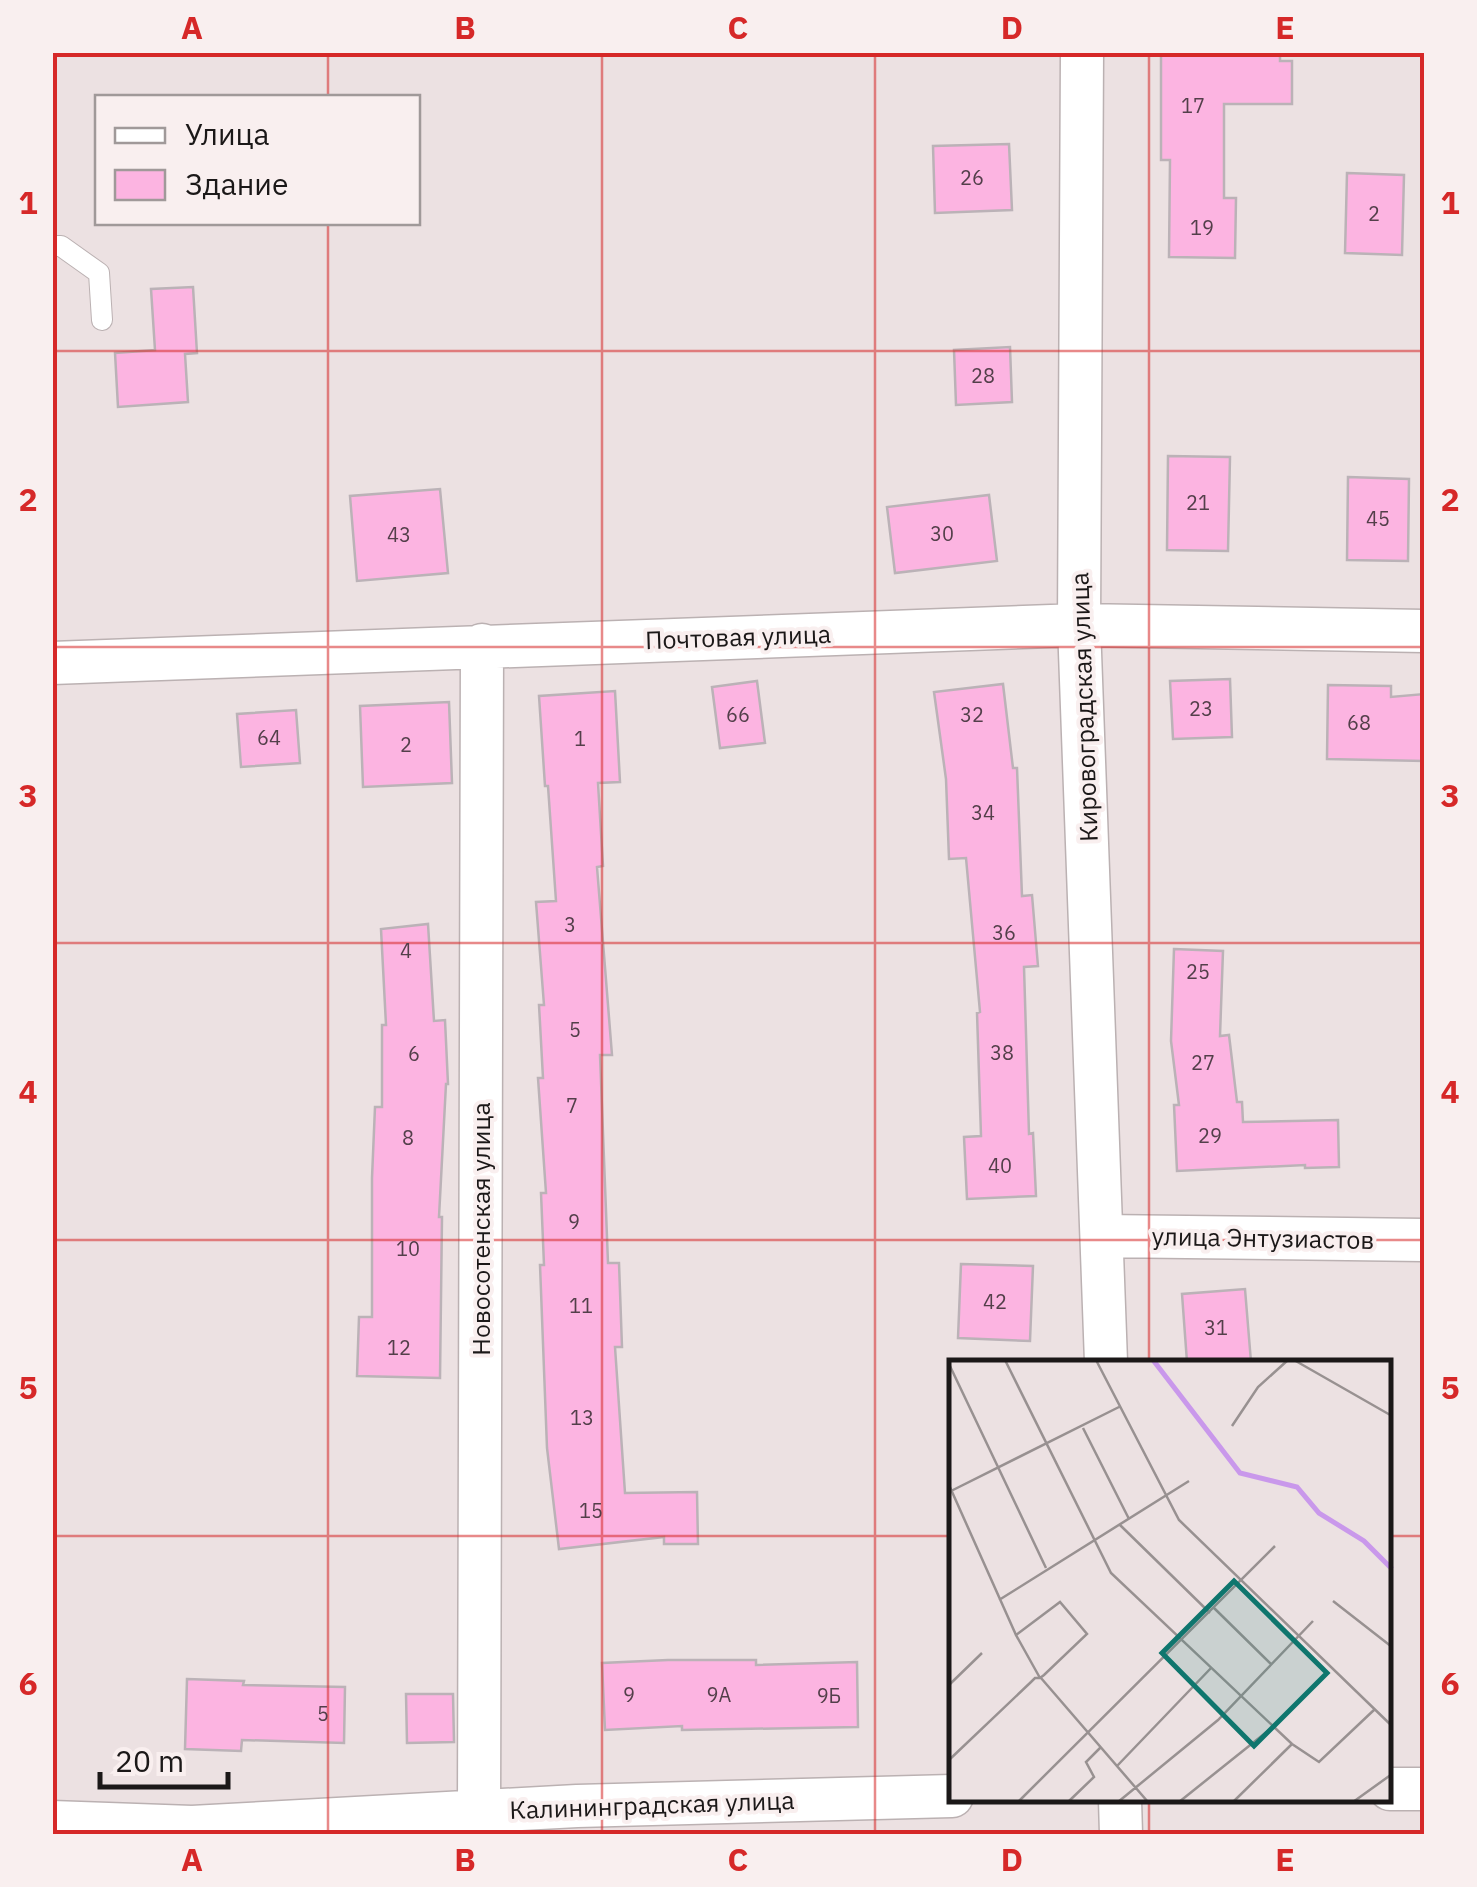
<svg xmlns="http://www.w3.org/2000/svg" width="1477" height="1887" font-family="'IBM Plex Sans',sans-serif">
	<rect width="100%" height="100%" fill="#ece1e2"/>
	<path fill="#fcb4e1" stroke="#bbb2b7" stroke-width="2.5" d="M1161 52H1280V61H1292V104H1224V198H1236L1235 258 1169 257 1170 160H1161Z
		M1009 144 1012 210 935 213 933 146Z
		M1347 173 1404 175 1402 255 1345 253Z
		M193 287 197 353 185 354 188 402 118 407 115 353 155 350 151 289Z
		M1010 347 1012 402 956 405 954 350Z
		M1168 456 1230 457 1228 551 1167 550Z
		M1348 477 1409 479 1408 561 1347 560Z
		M440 489 448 573 357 581 350 496Z
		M989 495 997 561 895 573 887 507Z
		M1230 679 1232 737 1173 739 1170 681Z
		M757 681 765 743 720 748 712 687Z
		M1003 684 1013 768H1017L1022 896 1032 895 1038 966 1024 967 1029 1134 1033 1133 1036 1196 967 1199 964 1137 981 1136 977 1013 980 1012 966 858 949 859 946 779 934 692Z
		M1328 685 1391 686V697L1424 694V761L1327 759Z
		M615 691 620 782 598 783 603 866 597 867 612 1055H600L608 1263H619L622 1347H615L625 1493 697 1492 698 1544H664V1537L559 1549 547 1448 540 1265H544L541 1193H546L538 1078H543L539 1005H544L536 902 556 901 548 786H545L539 696Z
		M449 702 452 783 363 787 360 706Z
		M296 710 300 763 241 767 237 714Z
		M428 924 434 1021 445 1020 448 1084H446L439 1217H442L440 1378 357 1376 359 1317H372V1178L375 1107H382V1025H386L381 929Z
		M1174 949 1223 951 1220 1036 1229 1035 1237 1102H1242L1243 1122 1338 1120 1339 1167 1305 1168V1165L1177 1171 1174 1105H1179L1171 1041Z
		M961 1264 1033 1266 1030 1341 958 1338Z
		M1245 1289 1251 1362H1187L1182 1294Z
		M668 1660H756V1665L857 1662 858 1727 682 1730V1726L605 1730 602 1663Z
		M187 1679 244 1681 243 1685 345 1687 344 1743 242 1740 241 1751 185 1749Z
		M406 1694H453L454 1742 407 1743Z"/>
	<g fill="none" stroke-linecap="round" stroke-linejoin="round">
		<g stroke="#bbb1b2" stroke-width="22">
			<path id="service" d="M52 246H61L99 273 102 320"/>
		</g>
		<g stroke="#bbb1b2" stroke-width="45">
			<path id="minor" d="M1082 52 1079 625 1106 1362
				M52 663 1079 625 1424 631
				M1102 1236 1424 1240
				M1390 1789H1424
				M1120 1800 1121 1834
				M479 1812 482 645
				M52 1822 192 1827 577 1806 952 1796"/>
		</g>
		<use href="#service" stroke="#fff" stroke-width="20"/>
		<use href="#minor" stroke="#fff" stroke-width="42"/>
	</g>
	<path fill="none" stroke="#d62828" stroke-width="2.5" stroke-opacity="0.55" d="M328 52V98M602 52V1834M875 52V1834M1149 52V1362M328 222V1834M52 351H1424M52 647H1424M52 943H1424M52 1240H1424M52 1536H952M1390 1536H1424M1149 1800V1834"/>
	<g text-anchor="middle" stroke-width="8" stroke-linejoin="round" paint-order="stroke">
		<g font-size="20" fill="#533f4a">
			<text x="1193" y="113">17</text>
			<text x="972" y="185">26</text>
			<text x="1374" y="221">2</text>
			<text x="1202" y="235">19</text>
			<text x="983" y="383">28</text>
			<text x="1198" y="510">21</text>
			<text x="1378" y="526">45</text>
			<text x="942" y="541">30</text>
			<text x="399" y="542">43</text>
			<text x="1201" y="716">23</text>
			<text x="738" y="722">66</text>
			<text x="972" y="722">32</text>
			<text x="1359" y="730">68</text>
			<text x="269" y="745">64</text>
			<text x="580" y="746">1</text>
			<text x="406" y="752">2</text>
			<text x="983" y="820">34</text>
			<text x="570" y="932">3</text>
			<text x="1004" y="940">36</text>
			<text x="406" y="958">4</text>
			<text x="1198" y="979">25</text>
			<text x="575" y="1037">5</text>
			<text x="1002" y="1060">38</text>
			<text x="414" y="1061">6</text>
			<text x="1203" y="1070">27</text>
			<text x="572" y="1113">7</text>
			<text x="1210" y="1143">29</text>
			<text x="408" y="1145">8</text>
			<text x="1000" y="1173">40</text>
			<text x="574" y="1229">9</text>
			<text x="408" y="1256">10</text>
			<text x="995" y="1309">42</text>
			<text x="581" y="1313">11</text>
			<text x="1216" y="1335">31</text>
			<text x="399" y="1355">12</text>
			<text x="582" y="1425">13</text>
			<text x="591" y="1518">15</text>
			<text x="629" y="1702">9</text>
			<text x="719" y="1702">9А</text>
			<text x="829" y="1703">9Б</text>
			<text x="323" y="1721">5</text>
		</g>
		<g font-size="25" fill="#1b1818" stroke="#f9efef">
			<text transform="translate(738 637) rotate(-2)" y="9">Почтовая улица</text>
			<text transform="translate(1084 707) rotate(-92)" y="9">Кировоградская улица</text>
			<text transform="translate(481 1229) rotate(-90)" y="9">Новосотенская улица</text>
			<text transform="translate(1263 1238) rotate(1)" y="9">улица Энтузиастов</text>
			<text transform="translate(652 1805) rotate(-2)" y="9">Калининградская улица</text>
		</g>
	</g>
	<g transform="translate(949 1360)">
		<rect width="442" height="442" fill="#ece1e2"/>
		<path fill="none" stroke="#c998eb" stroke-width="5" d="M204 0 291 113 348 127 370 153 415 181 443 209"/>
		<path fill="none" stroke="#989191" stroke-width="2.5" d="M56 0 162 213 343 384 370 402 426 349M147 0 230 160 443 366M345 0 443 56M0 4 97 208M283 66 309 27 339 0M134 68 180 159M0 125 67 275M0 132 170 47M171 165 261 253M50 240 240 121M384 241 443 287M265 248 323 305M92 318 199 442M0 325 33 293M0 400 82 322 86 318H91L95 315 138 274 111 242 67 275 91 318M168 406 263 307M69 442 326 186M119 442 145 417 137 402 151 388M169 442 269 360 364 261M230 442 325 366M284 442 343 384M404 442 443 414"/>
		<path fill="#0f766e" fill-opacity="0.15" stroke="#0f766e" stroke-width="5" d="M285 221 378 313 305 386 213 293Z"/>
		<rect width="442" height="442" fill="none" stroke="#1b1818" stroke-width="5"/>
	</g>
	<rect width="1477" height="1887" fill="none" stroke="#f9efef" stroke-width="110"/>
	<rect x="95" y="95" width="325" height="130" fill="#f9efef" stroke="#a09999" stroke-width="2.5"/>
	<rect x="115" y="128" width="50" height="15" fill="#ffffff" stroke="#a09999" stroke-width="2.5"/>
	<text x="185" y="145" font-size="30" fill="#1b1818">Улица</text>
	<rect x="115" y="170" width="50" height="30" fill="#fcb4e1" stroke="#a09999" stroke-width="2.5"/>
	<text x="185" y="195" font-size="30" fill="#1b1818">Здание</text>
	<path d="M100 1772v15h128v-15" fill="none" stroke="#1b1818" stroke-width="5"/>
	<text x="115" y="1772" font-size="30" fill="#1b1818" stroke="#f9efef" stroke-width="8" paint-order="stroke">20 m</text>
	<rect x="55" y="55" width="1367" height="1777" fill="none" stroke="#d62828" stroke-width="4"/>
	<g font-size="32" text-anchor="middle" font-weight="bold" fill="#d62828">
		<text x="192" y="39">A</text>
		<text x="465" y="39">B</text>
		<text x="738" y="39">C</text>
		<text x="1012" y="39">D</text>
		<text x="1285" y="39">E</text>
		<text x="28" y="214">1</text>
		<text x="1450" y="214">1</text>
		<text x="28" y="511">2</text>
		<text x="1450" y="511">2</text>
		<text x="28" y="807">3</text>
		<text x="1450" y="807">3</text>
		<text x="28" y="1103">4</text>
		<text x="1450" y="1103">4</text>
		<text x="28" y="1399">5</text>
		<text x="1450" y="1399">5</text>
		<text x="28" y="1695">6</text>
		<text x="1450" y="1695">6</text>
		<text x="192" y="1871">A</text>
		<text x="465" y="1871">B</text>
		<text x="738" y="1871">C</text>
		<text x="1012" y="1871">D</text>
		<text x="1285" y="1871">E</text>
	</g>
</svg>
